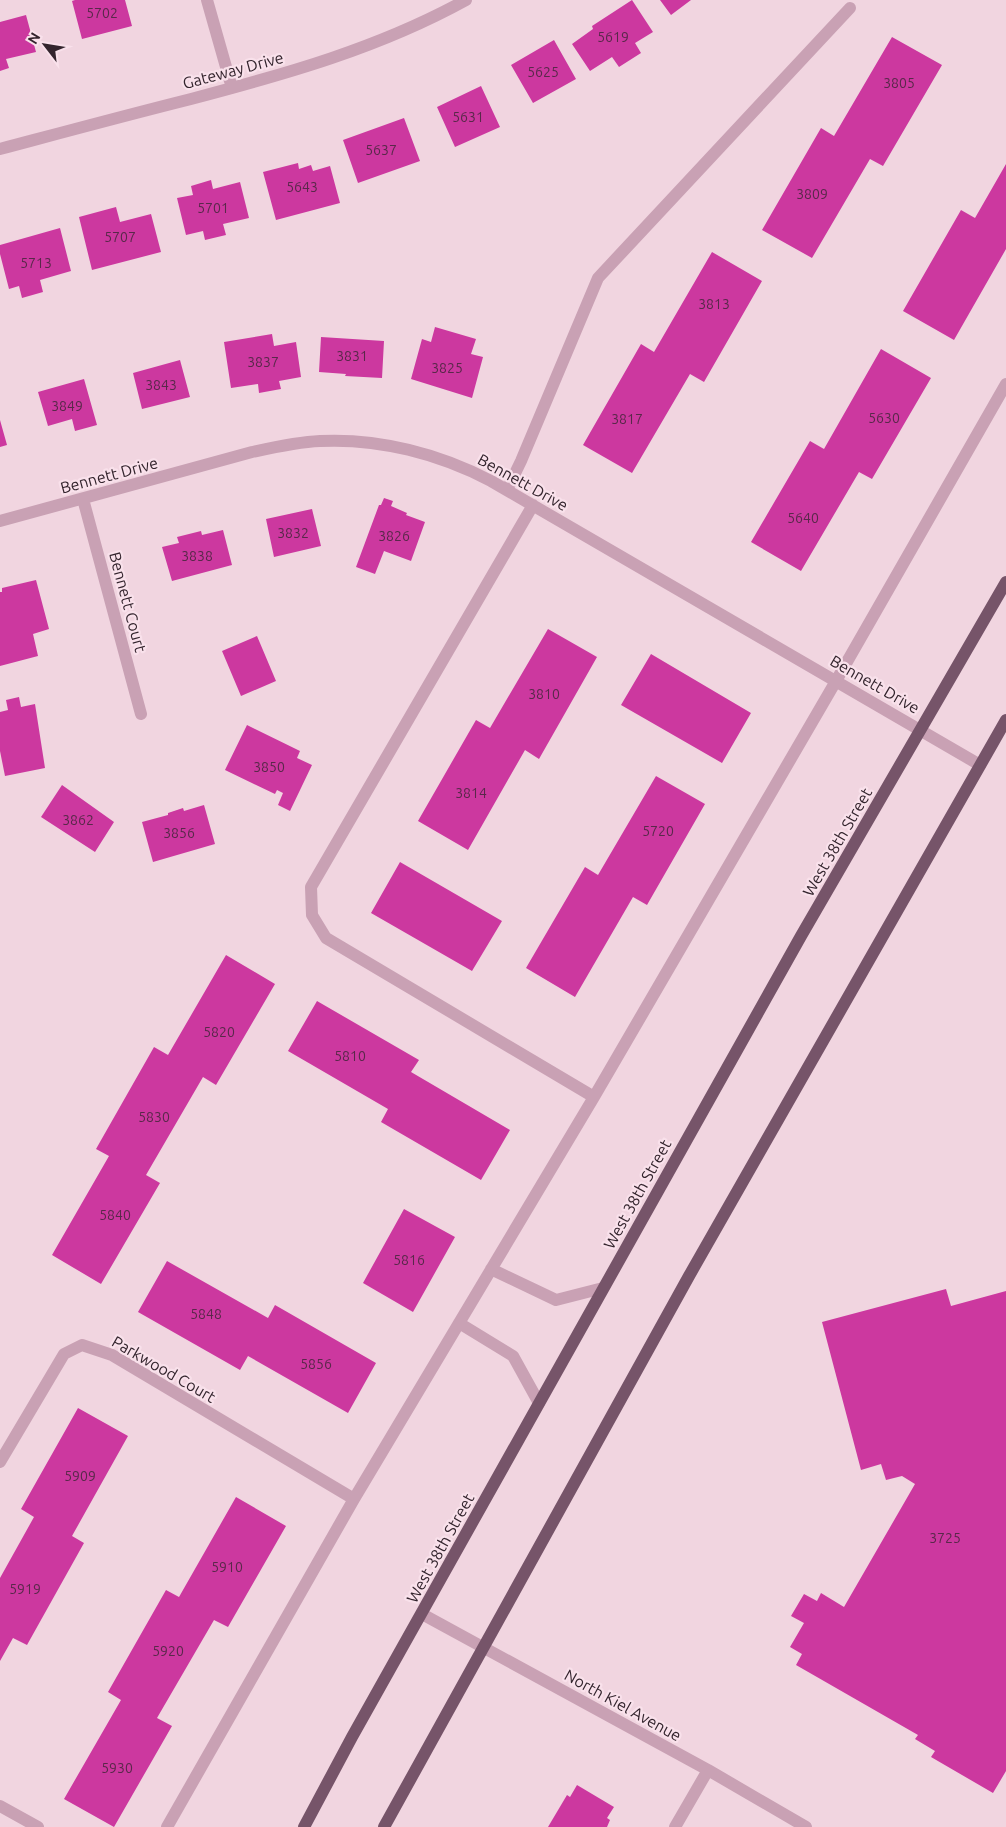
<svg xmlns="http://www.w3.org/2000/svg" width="1006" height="1827" font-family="Ubuntu,sans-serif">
	<rect width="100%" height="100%" fill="#f1d5e0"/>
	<path fill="#cc389f" d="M75 0H125L132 26 82 39 72 1Z
		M632 0 653 32 635 43 641 53 619 67 612 57 590 71 572 44 593 29 592 26Z
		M660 0H691L671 15Z
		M26 15 36 52 6 59 9 68 0 71V22Z
		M892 37 942 65 883 166 870 159 812 258 762 230 821 128 834 136Z
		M554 40 576 79 533 103 511 65Z
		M481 86 500 127 455 147 437 107Z
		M404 118 420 161 358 183 343 140Z
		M298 163 299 169 311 165 313 171 330 166 340 203 276 220 263 172Z
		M1006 164V249L954 340 903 311 961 210 975 218Z
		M211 180 213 189 240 182 249 218 223 224 226 235 205 240 203 231 186 235 177 198 193 195 191 186Z
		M116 207 120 222 151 214 161 252 92 270 79 217Z
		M60 228 71 271 40 280 43 292 22 298 19 286 9 289 0 254V245Z
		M712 252 762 281 704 382 690 374 632 473 583 445 641 344 654 352Z
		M435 327 476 339 471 354 483 357 472 398 411 379 422 339 431 342Z
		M272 334 274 346 296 342 301 377 279 381 281 389 259 393 258 384 231 388 224 342Z
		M321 337 384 341 382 378 345 376 346 374 319 372Z
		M881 349 931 378 872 479 859 472 801 571 751 542 810 441 824 449Z
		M180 360 190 397 142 409 133 373Z
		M84 379 97 425 75 431 72 419 48 426 38 392Z
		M0 420 7 445 0 447Z
		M384 498 393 501 391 506 407 513 406 515 425 522 411 561 384 551 375 574 356 567 379 505H381Z
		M312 509 321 546 274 557 266 519Z
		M223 530 232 565 172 581 162 547 179 543 177 537 201 531 202 535Z
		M36 580 49 629 33 634 38 656 0 666V592H2V588Z
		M548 629 597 657 539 759 525 750 468 850 418 821 476 720 490 728Z
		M257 636 276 681 241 696 222 651Z
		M651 654 751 713 722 763 621 705Z
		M19 697 21 707 35 704 45 768 5 776 0 751V712L8 710 6 700Z
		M247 725 300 751 297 758 312 765 290 811 278 805 283 793 277 790 275 794 225 770Z
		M656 776 705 804 647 905 633 897 575 997 526 968 585 867 598 875Z
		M62 785 114 822 95 852 41 817Z
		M204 805 215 844 153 862 142 822 168 815V813L183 808 184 811Z
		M400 862 502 921 472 971 371 913Z
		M226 955 275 984 216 1085 203 1077 146 1175 160 1183 101 1284 52 1255 109 1156 96 1149 154 1047 168 1055Z
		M317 1001 419 1060 411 1072 510 1130 481 1180 381 1122 388 1109 288 1051Z
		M404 1209 455 1237 413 1312 363 1283Z
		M167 1261 268 1318 275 1305 376 1363 348 1413 248 1356 240 1370 138 1312Z
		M946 1289 951 1306 1006 1291V1771L993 1793 931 1757 935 1751 915 1739 918 1735 796 1665 802 1654 790 1647 804 1623 791 1616 804 1594 817 1601 821 1593 844 1607 915 1484 902 1476 886 1480 881 1464 861 1470 822 1322Z
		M78 1408 128 1436 72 1536 84 1543 27 1645 13 1638 0 1661V1578L34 1517 21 1509Z
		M236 1497 286 1526 228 1627 214 1620 157 1718 172 1726 114 1827 64 1799 121 1700 108 1692 166 1590 179 1597Z
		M577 1785 614 1807 607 1818 610 1820 607 1827H548L567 1795 570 1797Z"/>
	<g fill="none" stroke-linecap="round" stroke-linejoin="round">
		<path stroke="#c9a1b4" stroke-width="12" d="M207 0 232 88
			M0 149C64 132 127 115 191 99 286 74 379 48 466 0
			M507 490 521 461 598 278 850 8
			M83 499 141 714
			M533 505 311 887 312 915 326 938 594 1097
			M0 521 252 452C275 447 297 442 320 441 379 438 440 454 491 481L980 765
			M491 1269 556 1300 603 1288
			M459 1323 513 1356 539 1403
			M0 1462 64 1354 82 1345 112 1355 354 1499
			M422 1614 708 1770 806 1827
			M0 1806 38 1827
			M167 1827 354 1499 594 1097 836 681 1006 384
			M675 1827 708 1770"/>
		<path stroke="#765469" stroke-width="12" d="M304 1827 352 1737 801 936 1006 582
			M384 1827 689 1276 1006 720"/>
	</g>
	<g text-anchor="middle" stroke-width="4.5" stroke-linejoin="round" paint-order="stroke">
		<g font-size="14" fill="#59294a">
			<text x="102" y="18">5702</text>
			<text x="613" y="42">5619</text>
			<text x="543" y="77">5625</text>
			<text x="899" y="88">3805</text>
			<text x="468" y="122">5631</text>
			<text x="381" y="155">5637</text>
			<text x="302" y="192">5643</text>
			<text x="812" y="199">3809</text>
			<text x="213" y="213">5701</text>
			<text x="120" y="242">5707</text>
			<text x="36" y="268">5713</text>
			<text x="714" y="309">3813</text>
			<text x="352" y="361">3831</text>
			<text x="263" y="367">3837</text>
			<text x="447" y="373">3825</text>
			<text x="161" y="390">3843</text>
			<text x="67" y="411">3849</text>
			<text x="884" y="423">5630</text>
			<text x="627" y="424">3817</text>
			<text x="803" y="523">5640</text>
			<text x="293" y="538">3832</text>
			<text x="394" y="541">3826</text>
			<text x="197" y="561">3838</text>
			<text x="544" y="699">3810</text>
			<text x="269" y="772">3850</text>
			<text x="471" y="798">3814</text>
			<text x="78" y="825">3862</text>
			<text x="658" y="836">5720</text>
			<text x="179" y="838">3856</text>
			<text x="219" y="1037">5820</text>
			<text x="350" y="1061">5810</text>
			<text x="154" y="1122">5830</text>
			<text x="115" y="1220">5840</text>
			<text x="409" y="1265">5816</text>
			<text x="206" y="1319">5848</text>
			<text x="316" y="1369">5856</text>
			<text x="80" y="1481">5909</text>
			<text x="945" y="1543">3725</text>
			<text x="227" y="1572">5910</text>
			<text x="25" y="1594">5919</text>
			<text x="168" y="1656">5920</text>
			<text x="117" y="1773">5930</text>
		</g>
		<g font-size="16" fill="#33242d" stroke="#f9e1eb">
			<text transform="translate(233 70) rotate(-15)" y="6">Gateway Drive</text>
			<text transform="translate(109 475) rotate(-15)" y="6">Bennett Drive</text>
			<text transform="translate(523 482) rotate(29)" y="6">Bennett Drive</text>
			<text transform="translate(128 602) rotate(75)" y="6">Bennett Court</text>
			<text transform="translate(875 684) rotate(30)" y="6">Bennett Drive</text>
			<text transform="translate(837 842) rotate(-60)" y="6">West 38th Street</text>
			<text transform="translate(637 1194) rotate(-61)" y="6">West 38th Street</text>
			<text transform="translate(164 1369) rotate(30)" y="6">Parkwood Court</text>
			<text transform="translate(440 1548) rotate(-61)" y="6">West 38th Street</text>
			<text transform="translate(623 1705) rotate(29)" y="6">North Kiel Avenue</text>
		</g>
	</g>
	<g transform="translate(45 45) rotate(301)" stroke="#f9e1eb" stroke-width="4" paint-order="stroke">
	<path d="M0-4L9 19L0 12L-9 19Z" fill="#33242d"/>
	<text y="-8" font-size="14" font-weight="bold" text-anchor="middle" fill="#33242d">N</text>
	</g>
</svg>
